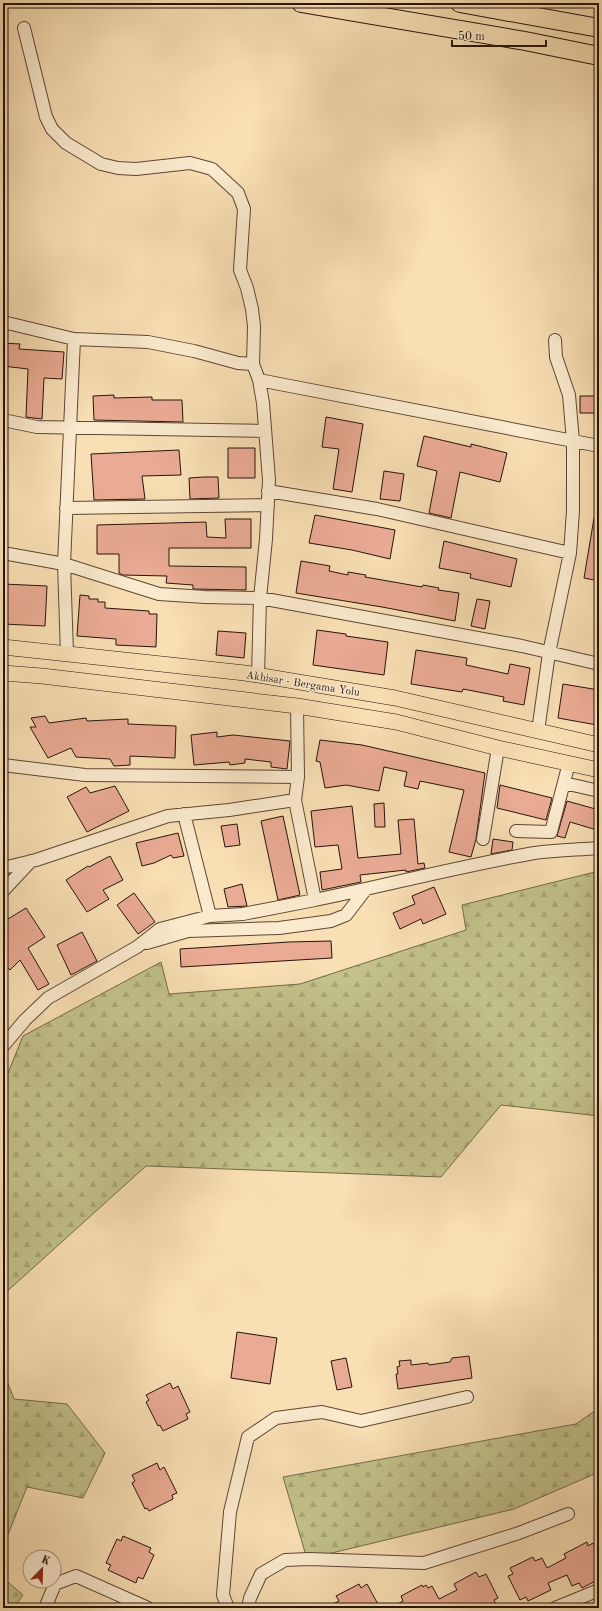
<svg xmlns="http://www.w3.org/2000/svg" width="602" height="1611" font-family="'Old Standard TT',serif">
	<defs>
		<pattern id="forest-firs" width="22" height="20" patternUnits="userSpaceOnUse"><rect width="22" height="20" fill="#c2c18a"/><path d="M5 1l3.5 6h-7zM16 11l3.5 6h-7z" fill="#a7a576"/></pattern>
	</defs>
	<rect width="100%" height="100%" fill="#f9dfb4"/>
	<filter id="stains"><feTurbulence type="fractalNoise" baseFrequency=".005" numOctaves="4"/><feColorMatrix values="0 0 0 0 .2 0 0 0 0 .09 0 0 0 0 .02 0 0 0 .5 -.17"/></filter>
	<radialGradient id="worn" r=".72"><stop offset=".6" stop-color="#630" stop-opacity="0"/><stop offset="1" stop-color="#630" stop-opacity=".3"/></radialGradient>
	<path fill="url(#forest-firs)" stroke="#746a4a" d="M599 871V1116L501 1105 441 1177 146 1166 3 1295V1077L8 1073 23 1036 161 962 169 994 300 984 466 930 462 905Z
		M3 1371 14 1399 67 1404 105 1453 83 1498 27 1487 3 1547Z
		M599 1408V1472L514 1509 307 1559 283 1477 576 1424Z
		M3 1578 23 1595 14 1608H3Z"/>
	<path fill="#eaab94" stroke="#27130b" d="M3 343 20 344 19 349 64 352 62 379 44 378 42 419 26 417 28 369 3 366Z
		M114 395V398L152 397V400H182L183 422 94 420 93 396Z
		M580 396H599V413H580Z
		M326 417 363 424 352 492 333 489 339 449 322 447Z
		M424 436 471 447V444L507 453 500 482 460 472 451 518 429 513 437 471 417 466Z
		M228 448H255V478H228Z
		M179 450 181 475 142 476 145 499 94 500 91 454Z
		M384 471 404 474 400 501 380 499Z
		M204 477H218L219 498 190 499 189 478Z
		M315 515 395 530 390 559 352 550 309 543Z
		M594 518H599V581L584 578Z
		M225 519H251V548H169V566L246 567V590L193 589V585L166 583 167 576 123 575 119 573V554H97V525L206 522 207 537 226 538Z
		M444 541 517 559 511 587 470 578 471 574 439 568Z
		M301 561 330 566 329 571 348 575V572L366 575 365 577 422 587 423 585 439 588 438 590 459 593 455 621 382 607 296 593Z
		M3 584 47 586 45 626 3 624Z
		M80 595 89 596V599H98V602H105V608L149 611V614H157L156 647 116 645V639L77 636Z
		M477 599 490 601 485 629 471 626Z
		M317 630 346 634V636L388 642 384 675 313 665Z
		M218 631 246 633 244 658 216 655Z
		M416 650 467 658 466 665 508 674 510 664 530 668 524 705 503 701 504 697 463 689 462 692 411 684Z
		M563 684 599 690V713L597 725 558 718Z
		M45 716 49 723 86 718 87 721 128 719V724L176 726 175 758 130 756V765L114 766 110 759 76 757 71 748 48 758 30 727H36L31 718Z
		M217 732V737L233 735 290 741 287 769 271 767V762L245 759V763L230 765 229 762 194 765 191 735Z
		M320 740 362 745 485 773 476 839 471 857 449 852 464 790 420 781 418 789 404 786 407 772 384 767 379 791 346 785 325 788 320 762 316 761Z
		M500 785 552 798 546 820 497 808Z
		M115 786 129 811 87 832 67 797 86 787 90 793Z
		M567 801 599 810 597 830 570 822 565 838 557 836Z
		M384 803 385 827H375L374 804Z
		M352 806 358 858 401 854 398 820 414 819 418 864 424 863 425 868 406 872V870L360 875 361 882 322 890 320 872 342 869 338 845 315 847 311 811Z
		M283 816 300 895 278 900 261 821Z
		M237 824 240 845 225 847 221 826Z
		M178 833 184 856 173 858 171 855 154 863 142 866 136 843Z
		M493 839 513 842 512 850 491 854Z
		M110 856 123 880 103 890 109 899 87 912 66 880 88 866 89 867Z
		M242 884 247 906 228 907 224 889Z
		M434 887 446 914 423 924 421 919 400 929 393 913 415 904 412 896Z
		M134 893 155 922 138 934 117 905Z
		M26 908 45 937 28 948 49 984 38 990 20 960 10 970 3 963V922Z
		M82 932 97 961 71 975 57 945Z
		M331 941 332 958 181 967 180 949 289 942Z
		M237 1332 277 1338 270 1384 231 1378Z
		M469 1356 472 1378 398 1389 396 1374H398L397 1367 400 1366 399 1361 411 1360V1365L428 1363 429 1365 450 1362 452 1358Z
		M346 1358 352 1387 337 1390 331 1361Z
		M170 1383 173 1389 178 1386 190 1412 186 1414 188 1419 163 1431 160 1425 158 1426 146 1402 149 1400 146 1395Z
		M157 1463 160 1470 164 1467 177 1493 172 1495 173 1499 149 1511 147 1508 145 1509 132 1483 135 1481 132 1475Z
		M123 1536 151 1548 149 1552 154 1555 143 1579 138 1577 136 1583 108 1570 111 1565 106 1563 117 1539 121 1541Z
		M587 1542 588 1546 593 1543 599 1554V1579L582 1588 579 1583 572 1586 567 1575 548 1583 551 1590 528 1601 526 1597 520 1600 508 1576 513 1574 510 1568 533 1557 535 1561 542 1558 547 1568 566 1558 564 1554Z
		M476 1572 479 1577 486 1574 498 1598 494 1600 498 1608H390L403 1601 401 1596 422 1585 423 1587 426 1585 428 1588 432 1586 439 1599 457 1590 454 1584Z
		M359 1584 361 1588 367 1584 380 1608H325L339 1601 336 1596Z"/>
	<g fill="none" stroke-linecap="round" stroke-linejoin="round">
		<g stroke="#5c4635" stroke-width="14">
			<path id="minor" d="M24 28 46 117 52 129 66 143 101 164 118 168 136 169 190 163 212 169 238 193 244 209 240 270 247 288 252 309 254 326 253 364 259 380 263 403 269 480 266 539 260 598 258 676
				M3 322 74 339 148 342 194 351 238 363 253 364
				M259 380 599 446
				M3 420 37 427 265 431
				M268 491 377 509 570 553
				M66 508 268 505
				M3 553 64 564 159 594 205 597 260 598 522 646 599 664
				M67 654 64 564 74 339
				M538 731 549 653 570 553 573 511V441L569 395 556 357 555 340
				M3 765 85 775 298 777
				M564 783 599 791
				M184 814 210 916
				M516 831 551 832 569 763
				M483 839 498 748
				M3 868 36 860 168 816 229 810 295 800
				M3 891 31 861
				M315 900C387 885 457 867 529 854 551 850 576 850 599 848
				M147 943 188 931 279 928 331 921 346 915 366 889
				M3 1046 25 1020 48 998 137 947 160 929 210 916 243 914 315 900 295 800 298 777 297 706
				M45 1608 55 1584 76 1576 148 1608
				M228 1608 223 1595 230 1512 248 1437 276 1418 322 1412 361 1421 467 1397
				M248 1608 250 1598 261 1574 285 1560 309 1559 424 1563 519 1533 568 1514
				M555 1608 599 1590"/>
		</g>
		<g stroke="#27130b" stroke-width="16">
			<path id="major" d="M3 647 245 673 395 698 599 745
				M3 673 42 676 297 706 396 722 498 748 599 770"/>
		</g>
		<g stroke="#27130b" stroke-width="20">
			<path id="highway" d="M301 3 525 41 599 56
				M460 3 599 28"/>
		</g>
		<use href="#minor" stroke="#fbeace" stroke-width="12"/>
		<use href="#major" stroke="#f9dfb4" stroke-width="15"/>
		<use href="#highway" stroke="#f9dfb4" stroke-width="18"/>
	</g>
	<g text-anchor="middle" stroke-width="3" stroke-linejoin="round" paint-order="stroke">
		<g font-size="11" fill="#27130b" stroke="#fbeace">
			<text transform="translate(303 683) rotate(9)" y="4">Akhisar - Bergama Yolu</text>
		</g>
	</g>
	<rect width="602" height="1611" fill="none" stroke="#f9dfb4" stroke-width="16"/>
	<rect x="4" y="4" width="594" height="1603" fill="none" stroke="#27130b" stroke-width="2"/>
	<rect x="8" y="8" width="586" height="1595" fill="none" stroke="#27130b"/>
	<g transform="translate(42 1569) rotate(23)"><circle r="19" fill="#fbeace" stroke="#a69480"/>
	<path d="M0-3L7 15L0 10L-7 15Z" fill="#8f2418"/>
	<text y="-6" font-size="11" font-weight="bold" text-anchor="middle" fill="#27130b">K</text>
	</g>
	<path d="M452 40v6h94v-6" fill="none" stroke="#27130b" stroke-width="2"/>
	<text x="458" y="40" font-size="12" fill="#27130b" stroke="#fbeace" stroke-width="3" paint-order="stroke">50 m</text>
	<rect width="100%" height="100%" filter="url(#stains)"/>
	<rect width="100%" height="100%" fill="url(#worn)"/>
</svg>
